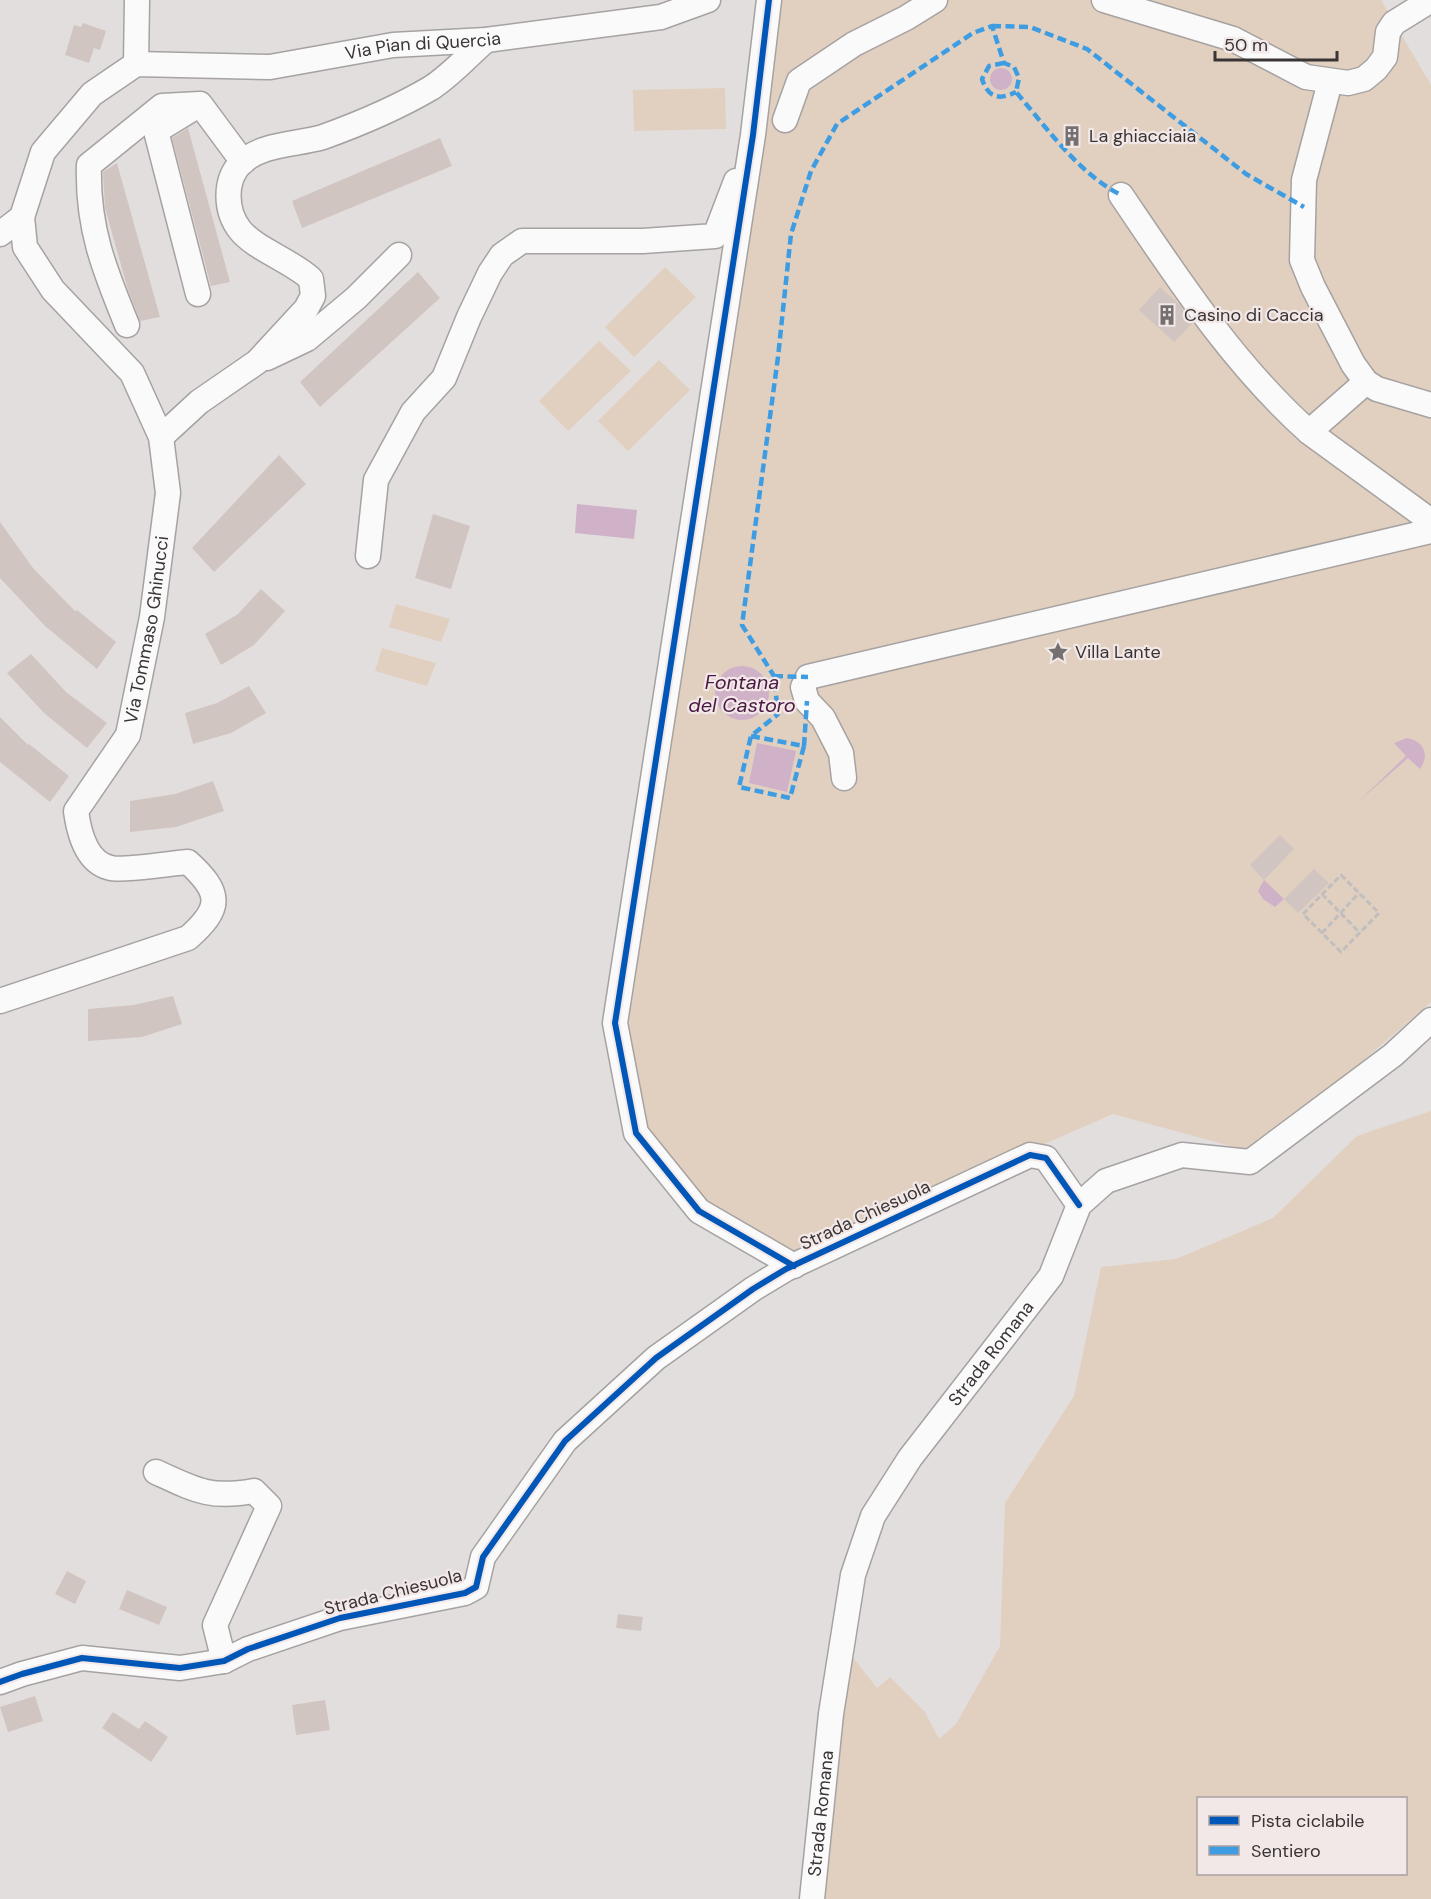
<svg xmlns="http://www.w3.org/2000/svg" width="1431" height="1899" font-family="'DM Sans',sans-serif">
	<rect width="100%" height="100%" fill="#e3dede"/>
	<path fill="#e1d0bf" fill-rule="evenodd" d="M773 0H1381L1431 85V1002L1256 1153 1113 1114 952 1184 797 1257 702 1206 643 1132 627 1027 738 303Z
		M725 88 726 129 634 131 633 90Z
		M665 267 696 297 634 357 605 327Z
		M599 341 631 371 568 431 539 401Z
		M659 360 690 390 628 451 598 421Z
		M396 604 450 619 441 642 389 627Z
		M382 648 436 663 427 686 375 671Z
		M1431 1111V1899H818L848 1651 877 1688 890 1677 925 1712 939 1739 956 1724 1000 1646 1005 1503 1074 1396 1101 1267 1176 1259 1273 1218 1357 1136ZM1198 1798H1406V1874H1198Z"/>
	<path fill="#cfb1c8" d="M990 79a11 11 0 1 1 22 0a11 11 0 1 1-22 0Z
		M577 504 637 510 634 539 575 533Z
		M715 693a27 27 0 1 1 54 0a27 27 0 1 1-54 0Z
		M1407 738C1424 741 1430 755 1420 769L1408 758 1358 802 1406 756 1394 743Z
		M757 743 796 751 787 792 749 783Z
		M1264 880 1284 899 1275 907 1263 899 1258 891Z"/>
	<path fill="#d1c5c1" d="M83 23 106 31 100 50 94 48 89 63 65 55 74 25 81 27Z
		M188 128 230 282 211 286 172 138Z
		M1069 128 1077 129 1080 137 1075 143 1068 142 1065 134Z
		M440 138 452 166 302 228 292 201Z
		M117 163 160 317 140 321 128 290 105 208 103 172Z
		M418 272 440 298 320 407 300 382Z
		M1160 287 1181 306 1193 323 1174 342 1139 310Z
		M279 455 306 484 214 572 192 548Z
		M433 514 470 526 451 589 415 578Z
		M0 522 33 568 75 611 77 610 116 642 97 669 45 626 0 578Z
		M261 589 285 611 254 645 221 665 205 634 238 614Z
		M31 654 66 692 107 723 87 748 44 713 7 673Z
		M249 686 266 713 231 733 193 744 185 713 217 703Z
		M0 717 28 745 29 744 69 776 50 802 0 762Z
		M213 781 224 811 176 827 130 832V801L175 794Z
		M1280 835 1294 849 1264 880 1250 865Z
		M1314 869 1329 883 1298 913 1284 899Z
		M173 996 182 1024 142 1037 88 1041V1009L134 1005Z
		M67 1571 86 1581 75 1604 55 1594Z
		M127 1590 167 1607 159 1625 119 1609Z
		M618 1614 643 1617 641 1631 616 1628Z
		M35 1696 43 1721 8 1732 0 1707Z
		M325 1700 330 1730 296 1735 292 1705Z
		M113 1712 139 1729 145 1721 168 1737 151 1762 102 1728Z"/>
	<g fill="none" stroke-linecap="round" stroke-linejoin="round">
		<g stroke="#a6a2a2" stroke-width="27">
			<g id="minor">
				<path d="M769 0 753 135 615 1023 636 1133 699 1211 794 1266"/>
				<path d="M1104 0 1233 39 1306 77 1348 83 1364 79 1376 69 1385 57 1388 32 1394 23 1431 0"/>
				<path d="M136 64 137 0"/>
				<path d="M1330 82 1304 180 1302 260 1313 287 1353 364 1366 382"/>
				<path d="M197 106 156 131 198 294"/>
				<path d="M785 120 799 81 854 44 906 18 935 0"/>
				<path d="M1121 195C1178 279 1233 364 1309 432L1366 382 1377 389 1431 405"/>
				<path id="s1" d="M0 234 22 217 43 152 92 94 136 64 270 67 393 45 486 40 661 17 708 0"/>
				<path d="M127 325C104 269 87 227 89 165L162 106 200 104 243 162"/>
				<path d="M267 358 307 339 356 298 399 255"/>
				<path d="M1309 432 1431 521"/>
				<path d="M161 437 199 402 257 362 306 309 313 296 311 279C292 261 255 249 240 230 225 211 224 180 241 163 263 143 296 145 323 137 359 124 397 108 431 88 450 76 468 56 486 40"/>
				<path d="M368 556 376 480 413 412 444 378 469 317 490 273 502 255 522 241H643L715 236 736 181"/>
				<path d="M844 778 841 753 823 718 807 701 803 687 808 677 1431 531"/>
				<path id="s2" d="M0 1001 188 938C222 908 222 893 188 862 173 863 122 871 111 868 86 863 79 833 76 811L128 735 152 617 168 493 161 437 132 373 53 290 25 247 22 217"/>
				<path d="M156 1472C195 1490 210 1499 254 1491L269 1506 215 1625 224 1661"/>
				<path d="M0 1682 22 1674 82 1658 180 1668 224 1661 248 1649 340 1618 465 1593 476 1587 483 1557 565 1441 656 1358 753 1289 786 1269 1030 1155 1046 1158 1079 1205"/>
				<path id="s3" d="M812 1899 831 1714 853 1575 873 1516 910 1458 1051 1276 1079 1205 1106 1181 1182 1155 1250 1162 1393 1055 1431 1020"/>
			</g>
		</g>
		<path stroke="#c0bebe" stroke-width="3" stroke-dasharray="6 3" stroke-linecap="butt" d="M1341 875 1379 913 1341 952 1303 914Z
			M1322 894 1360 933
			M1322 933 1359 893"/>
		<use href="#minor" stroke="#fbfafa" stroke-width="24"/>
		<path stroke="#3e9de2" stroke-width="4.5" stroke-dasharray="9 4.5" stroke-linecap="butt" d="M992 26 1030 27 1087 49 1246 174 1304 207
			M1004 63 989 66 982 79C988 97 998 101 1016 92
			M774 676 808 677
			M751 736 804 746 790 798 739 787 751 736 778 714 774 676 742 625 778 357 791 234 811 171 837 124 973 33 992 26 1004 63 1014 67 1019 78 1016 92C1047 128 1078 173 1121 195
			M804 746 807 701"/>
		<g stroke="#f3e8e8" stroke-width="10">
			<path id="cycleway" d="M769 0 753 135 615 1023 636 1133 699 1211 794 1266
				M0 1682 22 1674 82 1658 180 1668 224 1661 248 1649 340 1618 465 1593 476 1587 483 1557 565 1441 656 1358 753 1289 786 1269 1030 1155 1046 1158 1079 1205"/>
		</g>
		<use href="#cycleway" stroke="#0057b8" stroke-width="6"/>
	</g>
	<defs>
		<g id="building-bare" transform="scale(1.62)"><path d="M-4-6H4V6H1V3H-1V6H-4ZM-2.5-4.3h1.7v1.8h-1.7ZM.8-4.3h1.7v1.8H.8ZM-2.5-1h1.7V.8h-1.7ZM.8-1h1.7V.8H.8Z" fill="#747070" stroke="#f3e8e8" stroke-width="2.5" paint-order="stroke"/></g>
		<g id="sight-bare" transform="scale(1.62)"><path d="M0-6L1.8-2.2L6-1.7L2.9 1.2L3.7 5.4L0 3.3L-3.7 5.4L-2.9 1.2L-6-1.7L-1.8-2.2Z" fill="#747070" stroke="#f3e8e8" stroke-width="2.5" paint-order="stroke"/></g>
	</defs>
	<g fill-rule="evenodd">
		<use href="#building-bare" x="1072" y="136"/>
		<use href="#building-bare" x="1167" y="315"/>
		<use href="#sight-bare" x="1058" y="652"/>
	</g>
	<g text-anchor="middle" stroke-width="4.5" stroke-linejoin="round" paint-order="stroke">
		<g font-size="18" fill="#393534" stroke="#f3e8e8">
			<text dy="6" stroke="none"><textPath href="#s1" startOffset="514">Via Pian di Quercia</textPath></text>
			<text dy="6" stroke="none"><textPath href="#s2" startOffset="640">Via Tommaso Ghinucci</textPath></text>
			<text transform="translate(865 1215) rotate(-25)" y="6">Strada Chiesuola</text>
			<text dy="6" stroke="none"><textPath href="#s3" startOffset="590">Strada Romana</textPath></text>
			<text transform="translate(393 1592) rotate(-14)" y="6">Strada Chiesuola</text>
			<text dy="6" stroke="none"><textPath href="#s3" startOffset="86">Strada Romana</textPath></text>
		</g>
		<g font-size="18" fill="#393534" stroke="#f3e8e8" text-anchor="start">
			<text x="1089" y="142">La ghiacciaia</text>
			<text x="1184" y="321">Casino di Caccia</text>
			<text x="1075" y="658">Villa Lante</text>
		</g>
		<g font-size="20" font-style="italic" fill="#4a1943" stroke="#f3e8e8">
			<text x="742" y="689">Fontana<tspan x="742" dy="23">del Castoro</tspan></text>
		</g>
	</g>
	<rect x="1197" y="1797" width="210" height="78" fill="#f3e8e8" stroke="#a9a0a0" stroke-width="1.5"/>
	<rect x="1209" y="1816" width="30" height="9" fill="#0057b8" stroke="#a9a0a0" stroke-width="1.5"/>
	<text x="1251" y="1827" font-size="18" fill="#393534">Pista ciclabile</text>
	<rect x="1209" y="1846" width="30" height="9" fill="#3e9de2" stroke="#a9a0a0" stroke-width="1.5"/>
	<text x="1251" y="1857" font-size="18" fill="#393534">Sentiero</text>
	<path d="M1215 51v9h122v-9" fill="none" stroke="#393534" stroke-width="3"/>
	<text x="1224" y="51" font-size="18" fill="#393534" stroke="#f3e8e8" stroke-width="4.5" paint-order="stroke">50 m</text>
</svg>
